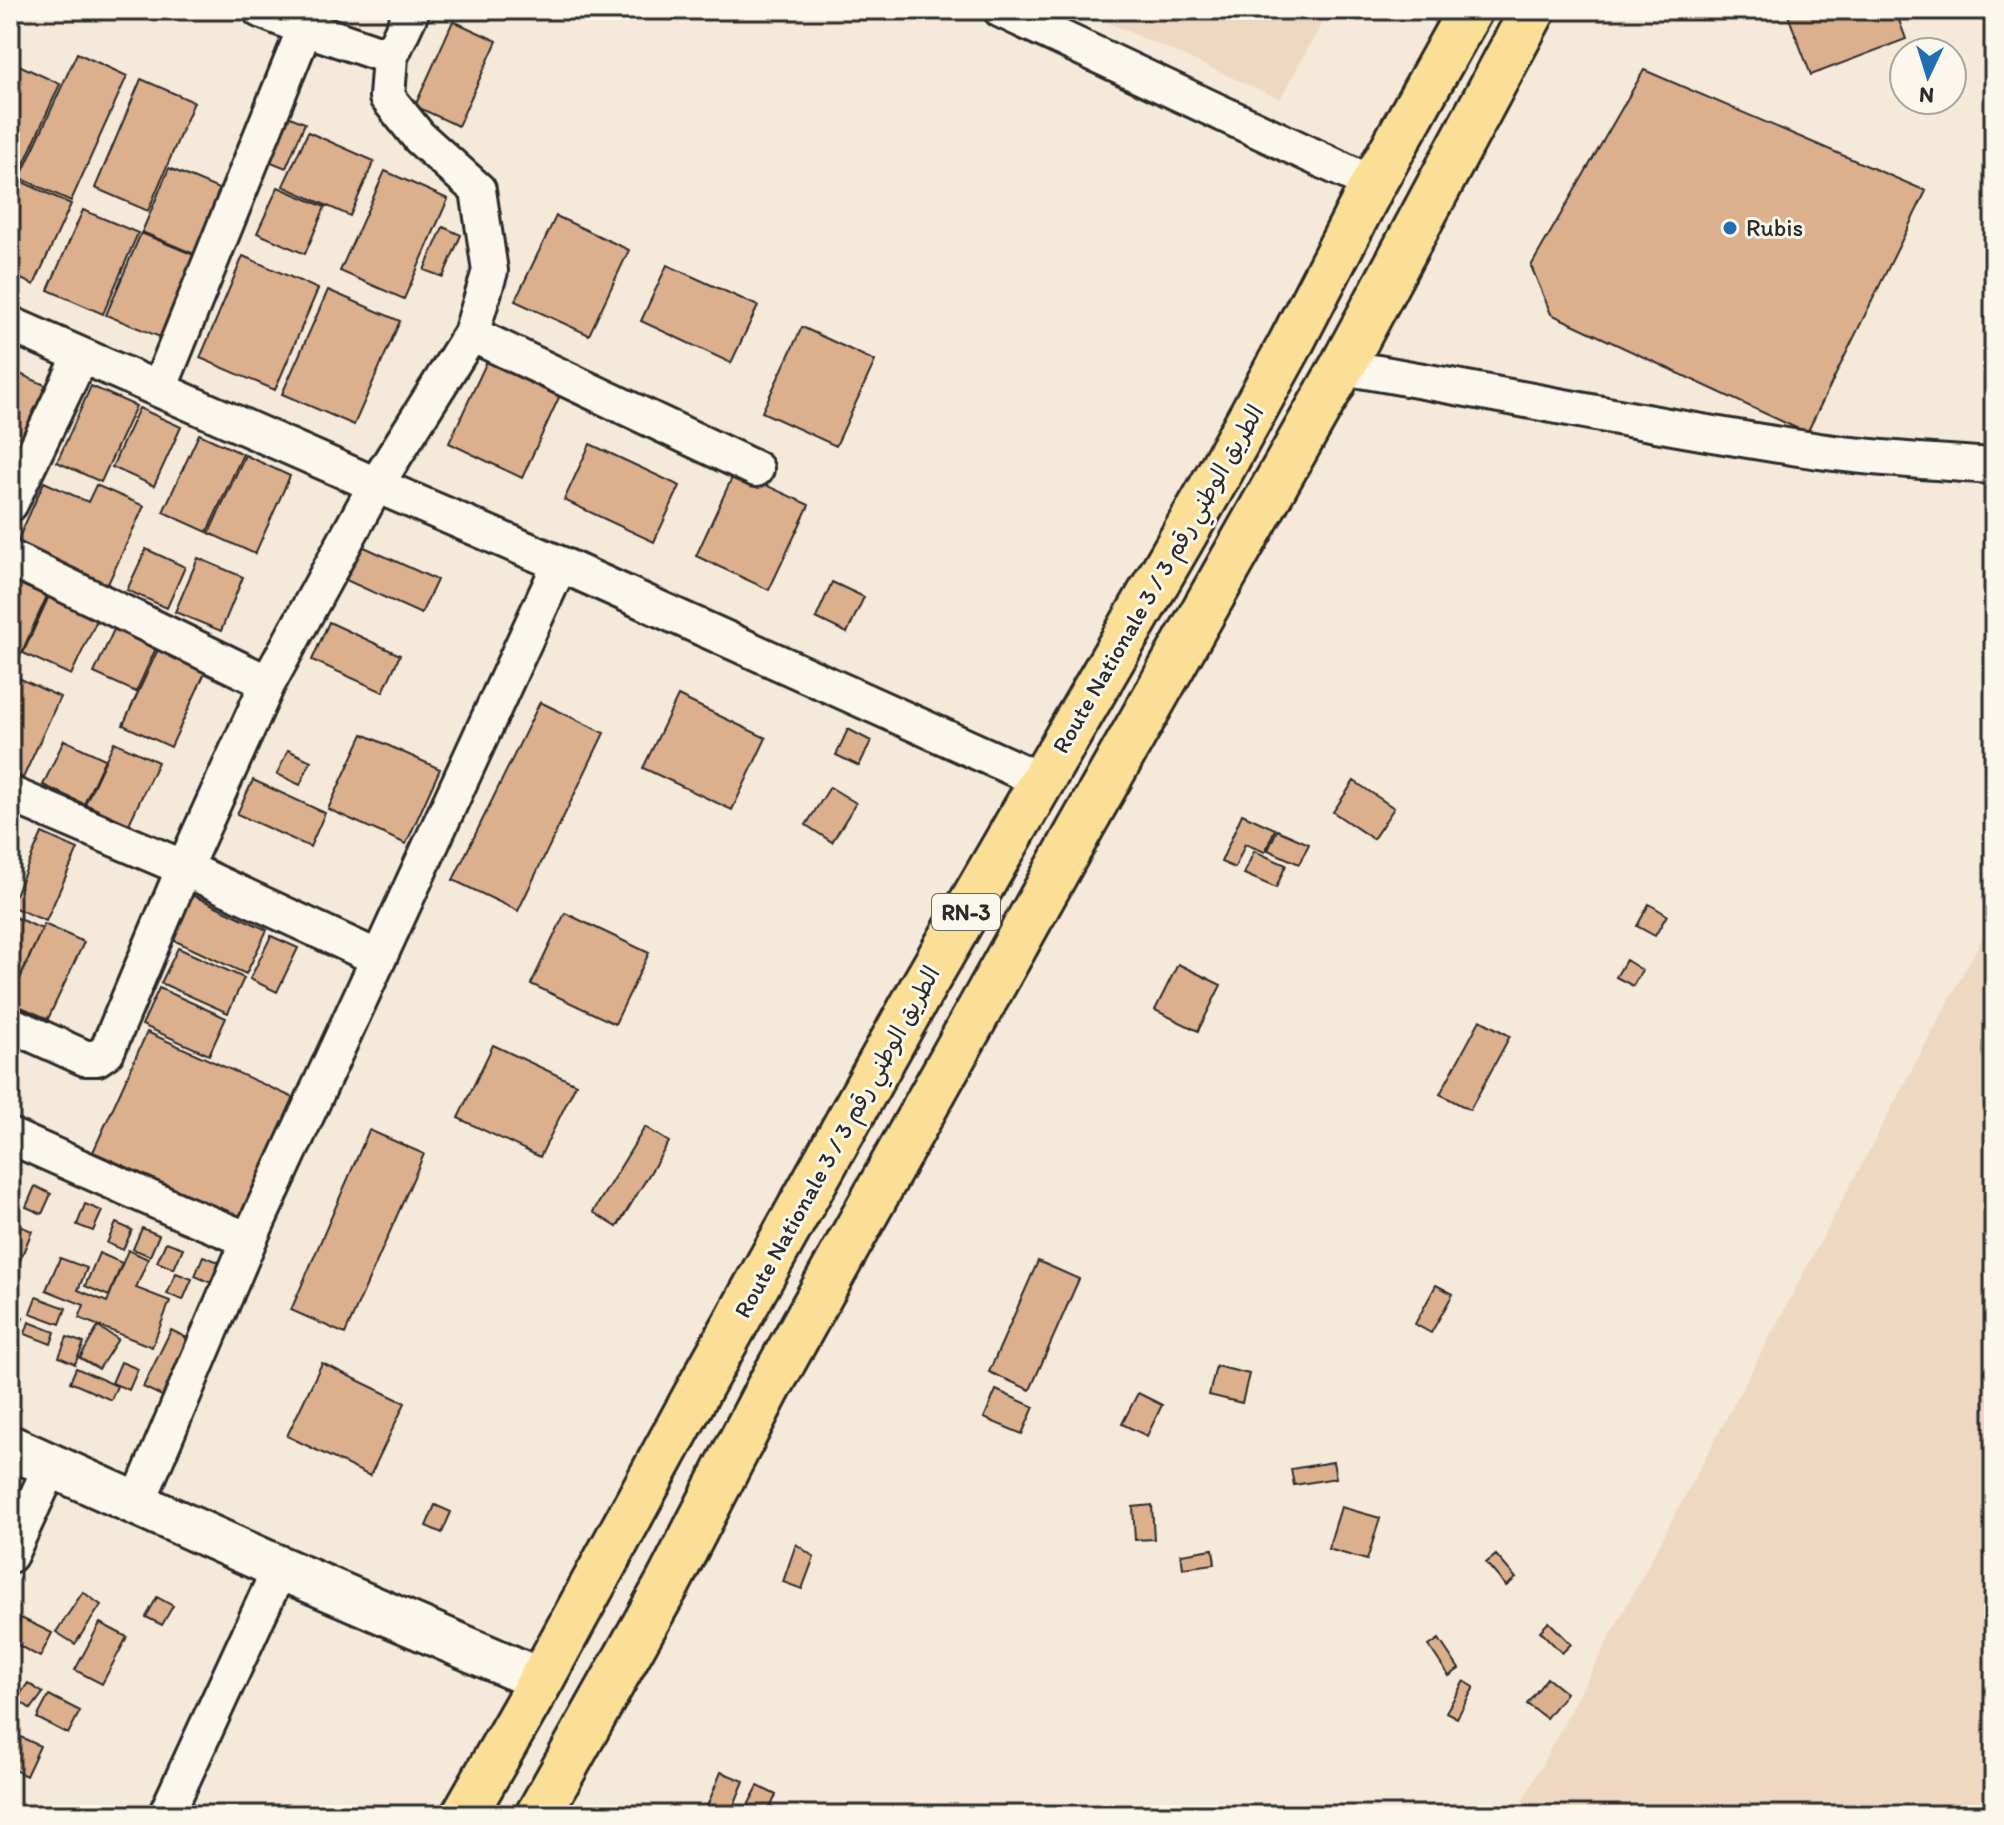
<svg xmlns="http://www.w3.org/2000/svg" width="2004" height="1825" font-family="Itim,'Playpen Sans Arabic',sans-serif">
	<rect width="100%" height="100%" fill="#f5e9d9"/>
	<filter id="ink" filterUnits="userSpaceOnUse"><feTurbulence type="fractalNoise" baseFrequency=".0125" numOctaves="2"/><feDisplacementMap in="SourceGraphic" scale="16" xChannelSelector="R" yChannelSelector="G"/><feConvolveMatrix kernelMatrix="1 2 1 2 8 2 1 2 1" color-interpolation-filters="sRGB"/></filter>
	<g filter="url(#ink)">
		<path fill="#eed8c2" d="M1080 10H1329L1280 99Z
			M1994 916V1815H1515Z"/>
		<path fill="#dcb08d" stroke="#2b2b2b" stroke-width="2" d="M1786 10H1895L1906 39 1811 75Z
			M453 21 497 41 458 126 415 106Z
			M77 53 127 76 71 201 20 178Z
			M10 61 60 84 18 177 10 174Z
			M1644 70 1926 191 1807 433 1551 314 1531 266Z
			M141 79 194 102 148 211 95 188Z
			M280 113 305 123 286 168 261 158Z
			M308 132 374 161 350 216 283 186Z
			M169 168 221 190 194 254 142 232Z
			M385 171 448 199 404 299 340 271Z
			M18 180 71 204 34 285 10 274V197Z
			M278 187 325 207 305 254 257 233Z
			M83 210 138 233 103 314 48 290Z
			M556 216 629 250 589 335 515 301Z
			M443 227 461 235 443 277 424 270Z
			M141 233 194 255 160 337 106 315Z
			M243 256 318 289 275 390 200 358Z
			M667 265 758 306 731 363 641 321Z
			M328 290 400 321 354 425 282 394Z
			M802 327 875 361 836 446 762 412Z
			M488 359 561 393 522 478 449 443Z
			M11 370 54 389 10 475V372Z
			M91 386 136 406 101 482 57 462Z
			M139 408 181 427 154 486 112 467Z
			M199 434 243 454 207 532 163 512Z
			M590 444 680 486 654 542 564 500Z
			M245 455 290 476 255 554 209 533Z
			M735 471 809 505 769 590 696 556Z
			M44 482 88 502 96 485 144 506 107 586 16 544Z
			M362 546 437 580 421 614 346 580Z
			M146 549 185 567 167 608 127 590Z
			M198 558 243 577 221 631 175 612Z
			M10 580 47 596 13 672 10 671Z
			M832 582 864 597 847 633 816 618Z
			M49 596 98 618 71 675 23 653Z
			M329 622 400 655 383 692 312 660Z
			M116 625 158 644 136 692 94 673Z
			M160 645 208 666 171 747 123 725Z
			M12 675 60 697 23 778 10 772V680Z
			M678 696 766 738 732 810 643 768Z
			M540 702 604 733 518 911 453 880Z
			M848 729 871 741 859 766 836 755Z
			M363 734 440 769 406 844 328 809Z
			M64 740 105 759 84 804 43 785Z
			M114 742 158 762 129 824 85 804Z
			M288 750 311 761 300 785 277 774Z
			M253 780 325 813 310 847 237 814Z
			M1354 781 1394 808 1373 839 1333 812Z
			M830 787 856 803 832 842 806 825Z
			M1242 814 1275 829 1265 852 1245 844 1235 868 1221 862Z
			M1277 830 1309 844 1299 864 1268 850Z
			M42 833 78 849 46 921 10 906Z
			M1254 851 1286 865 1276 888 1244 874Z
			M192 895 267 930 246 974 171 939Z
			M1649 904 1667 915 1655 936 1637 926Z
			M565 913 649 953 615 1024 531 984Z
			M10 915 42 929 10 999Z
			M44 924 84 942 48 1019 10 1002Z
			M271 936 298 948 277 992 250 979Z
			M178 948 244 978 228 1013 161 983Z
			M1626 960 1642 970 1633 986 1616 977Z
			M1178 964 1221 985 1198 1031 1155 1010Z
			M159 988 226 1018 209 1055 142 1025Z
			M1480 1020 1510 1036 1470 1110 1440 1094Z
			M147 1032 294 1098 240 1218 93 1152Z
			M493 1045 576 1084 540 1157 458 1118Z
			M645 1127 669 1142 617 1227 593 1212Z
			M369 1130 424 1154 345 1334 291 1310Z
			M35 1186 51 1194 42 1214 26 1207Z
			M85 1204 102 1211 93 1231 77 1225Z
			M10 1222 32 1231 19 1263 10 1259Z
			M116 1223 132 1230 123 1250 107 1243Z
			M142 1228 159 1235 150 1256 133 1249Z
			M166 1242 183 1248 174 1269 157 1262Z
			M128 1250 148 1259 136 1288 170 1301 152 1347 79 1318 84 1305 46 1290 60 1258 87 1268 78 1290 107 1302Z
			M99 1253 122 1263 109 1296 85 1286Z
			M203 1256 219 1262 211 1283 195 1276Z
			M1038 1261 1079 1279 1030 1390 989 1372Z
			M176 1273 192 1279 183 1300 167 1294Z
			M1436 1285 1453 1294 1431 1333 1415 1324Z
			M36 1297 66 1308 60 1324 30 1313Z
			M10 1313 23 1318 14 1339 10 1338Z
			M29 1322 55 1332 51 1344 25 1334Z
			M98 1327 118 1339 99 1369 80 1358Z
			M171 1330 191 1340 164 1397 143 1387Z
			M67 1337 84 1343 75 1364 59 1357Z
			M121 1362 138 1369 129 1390 112 1383Z
			M322 1363 405 1403 370 1476 287 1436Z
			M1216 1366 1249 1374 1242 1403 1209 1395Z
			M76 1368 117 1386 111 1400 70 1382Z
			M996 1390 1034 1407 1022 1434 984 1418Z
			M1138 1393 1162 1405 1147 1436 1122 1424Z
			M1333 1462 1336 1478 1294 1485 1291 1469Z
			M435 1505 451 1512 442 1533 426 1526Z
			M1152 1505 1154 1539 1135 1540 1133 1507Z
			M1341 1507 1380 1518 1367 1560 1328 1549Z
			M796 1544 814 1557 802 1589 783 1582Z
			M1213 1549 1215 1564 1183 1568 1181 1554Z
			M1496 1555 1516 1578 1506 1586 1486 1563Z
			M83 1592 101 1605 75 1644 56 1632Z
			M157 1597 173 1606 162 1625 146 1617Z
			M21 1618 52 1633 40 1657 10 1641Z
			M1549 1622 1571 1644 1562 1653 1540 1631Z
			M100 1623 127 1637 102 1684 75 1670Z
			M1439 1639 1459 1669 1449 1676 1429 1646Z
			M1547 1678 1566 1693 1546 1718 1527 1704Z
			M1464 1681 1474 1687 1457 1718 1446 1712Z
			M28 1683 43 1693 31 1709 17 1699Z
			M49 1695 80 1711 68 1734 37 1718Z
			M10 1732 40 1746 26 1776 10 1768Z
			M721 1772 744 1781 730 1815H722L706 1809Z
			M758 1786 776 1795 767 1815H743Z"/>
		<g fill="none" stroke-linecap="round" stroke-linejoin="round">
			<g stroke="#2b2b2b" stroke-width="40">
				<path id="minor" d="M260 10 305 28 390 57
					M1001 10 1373 184
					M10 324 376 485 560 564 1042 781
					M471 334 756 469
					M1342 367C1501 393 1659 428 1819 451 1877 459 1936 462 1994 466
					M159 389 305 28
					M10 504 81 356
					M10 558 268 683
					M10 794 184 868 378 958
					M10 1024 85 1058H97L107 1051 184 868 268 683 376 485 471 334 490 271 478 190 419 137 387 97 390 57 412 10
					M10 1136 181 1212 249 1240 137 1504
					M249 1240 560 564
					M10 1555 51 1466
					M166 1815 280 1568"/>
			</g>
			<g stroke="#2b2b2b" stroke-width="48">
				<path id="tertiary" d="M10 1447 280 1568 541 1680"/>
			</g>
			<g stroke="#2b2b2b" stroke-width="50">
				<path id="trunk" d="M464 1815 541 1680 703 1382 920 992 1210 490 1289 347 1373 184 1470 10
					M538 1815 668 1583 769 1387 1079 831 1342 367 1533 10"/>
			</g>
			<use href="#minor" stroke="#fbf7ec" stroke-width="34"/>
			<use href="#tertiary" stroke="#fbf7ec" stroke-width="42"/>
			<use href="#trunk" stroke="#fbdf96" stroke-width="44"/>
		</g>
	</g>
	<circle fill="#1f6fb2" stroke="#fbf7ec" stroke-width="3" cx="1730" cy="228" r="8"/>
	<g text-anchor="middle" stroke-width="6" stroke-linejoin="round" paint-order="stroke">
		<rect fill="#fbf7ec" stroke="#696865" stroke-width="2" x="932" y="894" width="68" height="36" rx="6"/>
		<g font-size="22" font-weight="bold" fill="#2b2b2b">
			<text x="966" y="920">RN-3</text>
		</g>
		<g font-size="24" fill="#2b2b2b" stroke="#fbf7ec" text-anchor="start">
			<text x="1746" y="236">Rubis</text>
		</g>
		<g font-size="24" fill="#2b2b2b" stroke="#fbf7ec">
			<text transform="translate(1158 579) rotate(-60)" y="8">Route Nationale 3 / الطريق الوطني رقم 3</text>
			<text transform="translate(837 1142) rotate(-61)" y="8">Route Nationale 3 / الطريق الوطني رقم 3</text>
		</g>
	</g>
	<rect width="2004" height="1825" fill="none" stroke="#fbf7ec" stroke-width="40"/>
	<rect x="20" y="20" width="1964" height="1785" fill="none" stroke="#2b2b2b" stroke-width="3" filter="url(#ink)"/>
	<g transform="translate(1928 76) rotate(184)"><circle r="38" fill="#fbf7ec" stroke="#a8a59f" stroke-width="2"/>
	<path d="M0-6L14 30L0 20L-14 30Z" fill="#1f6fb2"/>
	<text y="-12" font-size="22" font-weight="bold" text-anchor="middle" fill="#2b2b2b">N</text>
	</g>
</svg>
